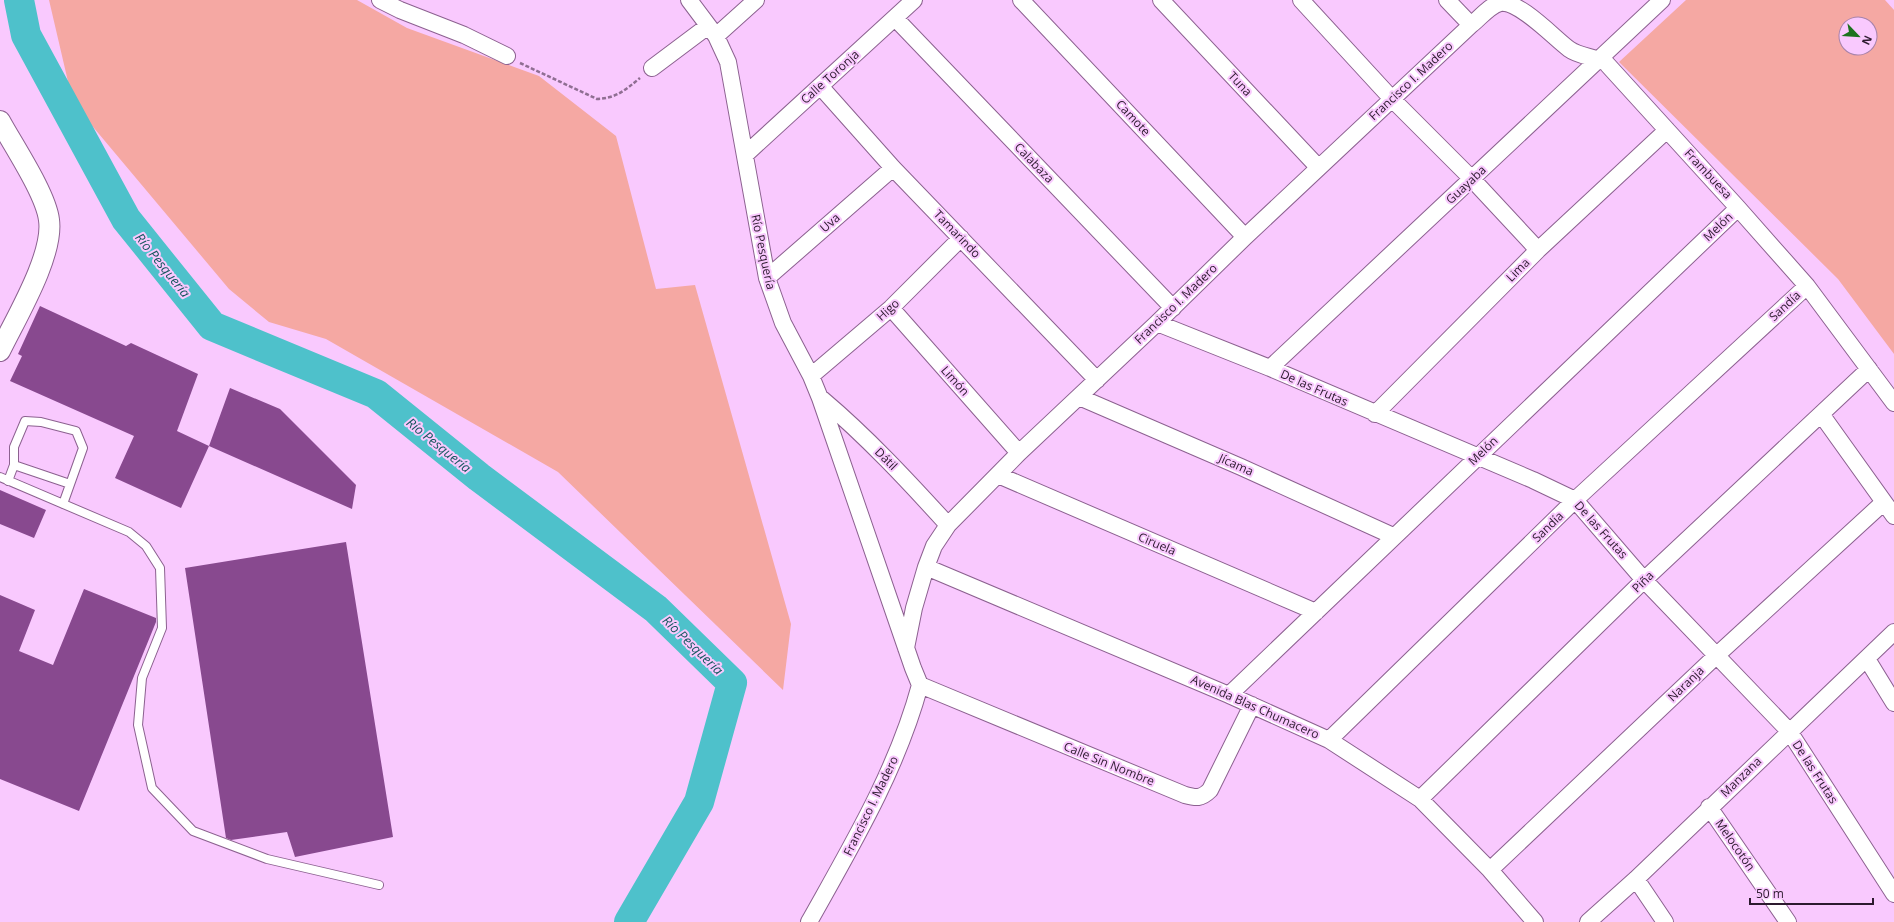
<svg xmlns="http://www.w3.org/2000/svg" width="1894" height="922" font-family="'Open Sans',sans-serif">
	<rect width="100%" height="100%" fill="#f9c9fe"/>
	<path fill="#f5a8a3" fill-rule="evenodd" d="M49 0H357L407 28 539 76 616 136 656 289 695 285 791 624 783 690 558 472 326 339 269 322 229 289 73 103Z
		M1686 0H1885L1894 10V354L1838 279 1619 62ZM1846 24H1870V48H1846Z"/>
	<g fill="none" stroke-linecap="round" stroke-linejoin="round">
		<path stroke="#4ec1cb" stroke-width="30" d="M19 0 26 35 126 219 212 326 376 394 479 477 656 609 732 683 699 802 629 922"/>
	</g>
	<path fill="#88498f" d="M40 306 126 346 131 343 198 374 177 431 209 446 181 508 115 478 134 436 10 381 22 356 18 354Z
		M230 388 280 409 356 485 352 509 209 446Z
		M0 490 46 510 34 538 0 524Z
		M346 542 393 837 295 857 287 832 231 840 226 838 185 568Z
		M84 589 156 618V622L79 811 0 779V595L35 610 19 651 53 665Z"/>
	<g fill="none" stroke-linecap="round" stroke-linejoin="round">
		<g stroke="#8c6190" stroke-width="10">
			<path id="service" d="M14 465 70 484
				M0 477 129 532 146 546 160 568 162 628 142 678 138 725 152 788 193 831 267 859 379 885
				M8 481 14 465V447L25 421 41 422 76 431 83 448 63 504"/>
		</g>
		<g stroke="#8c6190" stroke-width="18">
			<path id="minor" d="M380 0 400 10 464 35 507 56
				M689 0 716 36 728 62 767 278 783 323 811 376 820 398 913 668 920 685
				M1021 0 1245 237
				M1161 0 1318 167
				M1301 0 1392 99 1472 179 1538 250
				M1447 0 1471 25
				M895 18 1173 308
				M716 36 756 0
				M652 68 708 26
				M820 86 893 168 1097 380
				M746 154 914 0
				M767 278 893 168
				M891 308 1019 453
				M1157 323 1270 368 1533 480 1575 500 1644 580 1789 731 1894 894
				M1270 368 1662 0
				M811 376 891 308 961 238
				M1079 397 1241 467 1393 536
				M822 399C867 437 908 481 948 525
				M1375 414 1538 250 1667 130
				M1821 414 1894 516
				M998 475 1316 612
				M926 567 1229 695 1329 740 1420 799 1490 870 1535 922
				M906 648 914 608 926 567 934 546 948 525 1019 453 1157 323 1245 237 1471 25C1480 18 1489 6 1500 3 1519 0 1554 38 1569 49 1580 57 1594 56 1606 63L1738 208 1807 286 1894 403
				M1867 659 1894 703
				M920 685 1185 795C1196 798 1201 799 1210 790L1252 705
				M1229 695 1738 208
				M1329 740 1575 500 1807 286
				M1420 799 1644 580 1869 369
				M1709 807 1788 922
				M1490 870 1717 655 1884 502
				M1636 879 1665 922
				M809 922C852 845 897 770 920 685
				M1588 922 1636 879 1894 632"/>
		</g>
		<g stroke="#8c6190" stroke-width="22">
			<path id="tertiary" d="M0 121C13 145 46 194 49 220 54 255 16 318 0 351"/>
		</g>
		<path stroke="#8f6e92" stroke-width="2.5" stroke-dasharray="4 2" stroke-linecap="butt" d="M520 63 597 99C617 98 625 90 640 78"/>
		<use href="#service" stroke="#fff" stroke-width="8"/>
		<use href="#minor" stroke="#fff" stroke-width="16"/>
		<use href="#tertiary" stroke="#fff" stroke-width="20"/>
	</g>
	<g text-anchor="middle" stroke-width="4" stroke-linejoin="round" paint-order="stroke">
		<g font-size="12" fill="#2c1a2e" stroke="#f9c9fe">
			<text transform="translate(830 77) rotate(-42)" y="4">Calle Toronja</text>
			<text transform="translate(1411 81) rotate(-43)" y="4">Francisco I. Madero</text>
			<text transform="translate(1240 84) rotate(47)" y="4">Tuna</text>
			<text transform="translate(1133 118) rotate(47)" y="4">Camote</text>
			<text transform="translate(1034 163) rotate(46)" y="4">Calabaza</text>
			<text transform="translate(1708 174) rotate(47)" y="4">Frambuesa</text>
			<text transform="translate(1466 185) rotate(-43)" y="4">Guayaba</text>
			<text transform="translate(830 223) rotate(-41)" y="4">Uva</text>
			<text transform="translate(1718 227) rotate(-44)" y="4">Melón</text>
			<text transform="translate(957 234) rotate(46)" y="4">Tamarindo</text>
			<text transform="translate(763 252) rotate(78)" y="4">Río Pesquería</text>
			<text transform="translate(1518 270) rotate(-45)" y="4">Lima</text>
			<text transform="translate(1176 304) rotate(-44)" y="4">Francisco I. Madero</text>
			<text transform="translate(1785 306) rotate(-43)" y="4">Sandía</text>
			<text transform="translate(888 310) rotate(-42)" y="4">Higo</text>
			<text transform="translate(955 381) rotate(48)" y="4">Limón</text>
			<text transform="translate(1314 388) rotate(24)" y="4">De las Frutas</text>
			<text transform="translate(1483 451) rotate(-44)" y="4">Melón</text>
			<text transform="translate(886 459) rotate(45)" y="4">Dátil</text>
			<text transform="translate(1236 465) rotate(24)" y="4">Jícama</text>
			<text transform="translate(1548 527) rotate(-44)" y="4">Sandía</text>
			<text transform="translate(1601 530) rotate(48)" y="4">De las Frutas</text>
			<text transform="translate(1157 544) rotate(23)" y="4">Ciruela</text>
			<text transform="translate(1643 582) rotate(-44)" y="4">Piña</text>
			<text transform="translate(1686 684) rotate(-44)" y="4">Naranja</text>
			<text transform="translate(1255 707) rotate(24)" y="4">Avenida Blas Chumacero</text>
			<text transform="translate(1109 764) rotate(22)" y="4">Calle Sin Nombre</text>
			<text transform="translate(1815 772) rotate(57)" y="4">De las Frutas</text>
			<text transform="translate(1741 777) rotate(-44)" y="4">Manzana</text>
			<text transform="translate(871 806) rotate(-64)" y="4">Francisco I. Madero</text>
			<text transform="translate(1735 845) rotate(55)" y="4">Melocotón</text>
		</g>
		<g font-size="13" font-style="italic" fill="#15575d" stroke="#f9c9fe">
			<text transform="translate(163 265) rotate(51)" y="5">Río Pesquería</text>
			<text transform="translate(439 445) rotate(39)" y="5">Río Pesquería</text>
			<text transform="translate(693 645) rotate(44)" y="5">Río Pesquería</text>
		</g>
	</g>
	<g transform="translate(1858 36) rotate(115)"><circle r="19" fill="#f9c9fe" stroke="#a783ab"/>
	<path d="M0-3L7 15L0 10L-7 15Z" fill="#1c731e"/>
	<text y="-6" font-size="11" font-weight="bold" text-anchor="middle" fill="#2c1a2e">N</text>
	</g>
	<path d="M1750 898v6h123v-6" fill="none" stroke="#2c1a2e" stroke-width="2"/>
	<text x="1756" y="898" font-size="12" fill="#2c1a2e" stroke="#f9c9fe" stroke-width="3" paint-order="stroke">50 m</text>
</svg>
